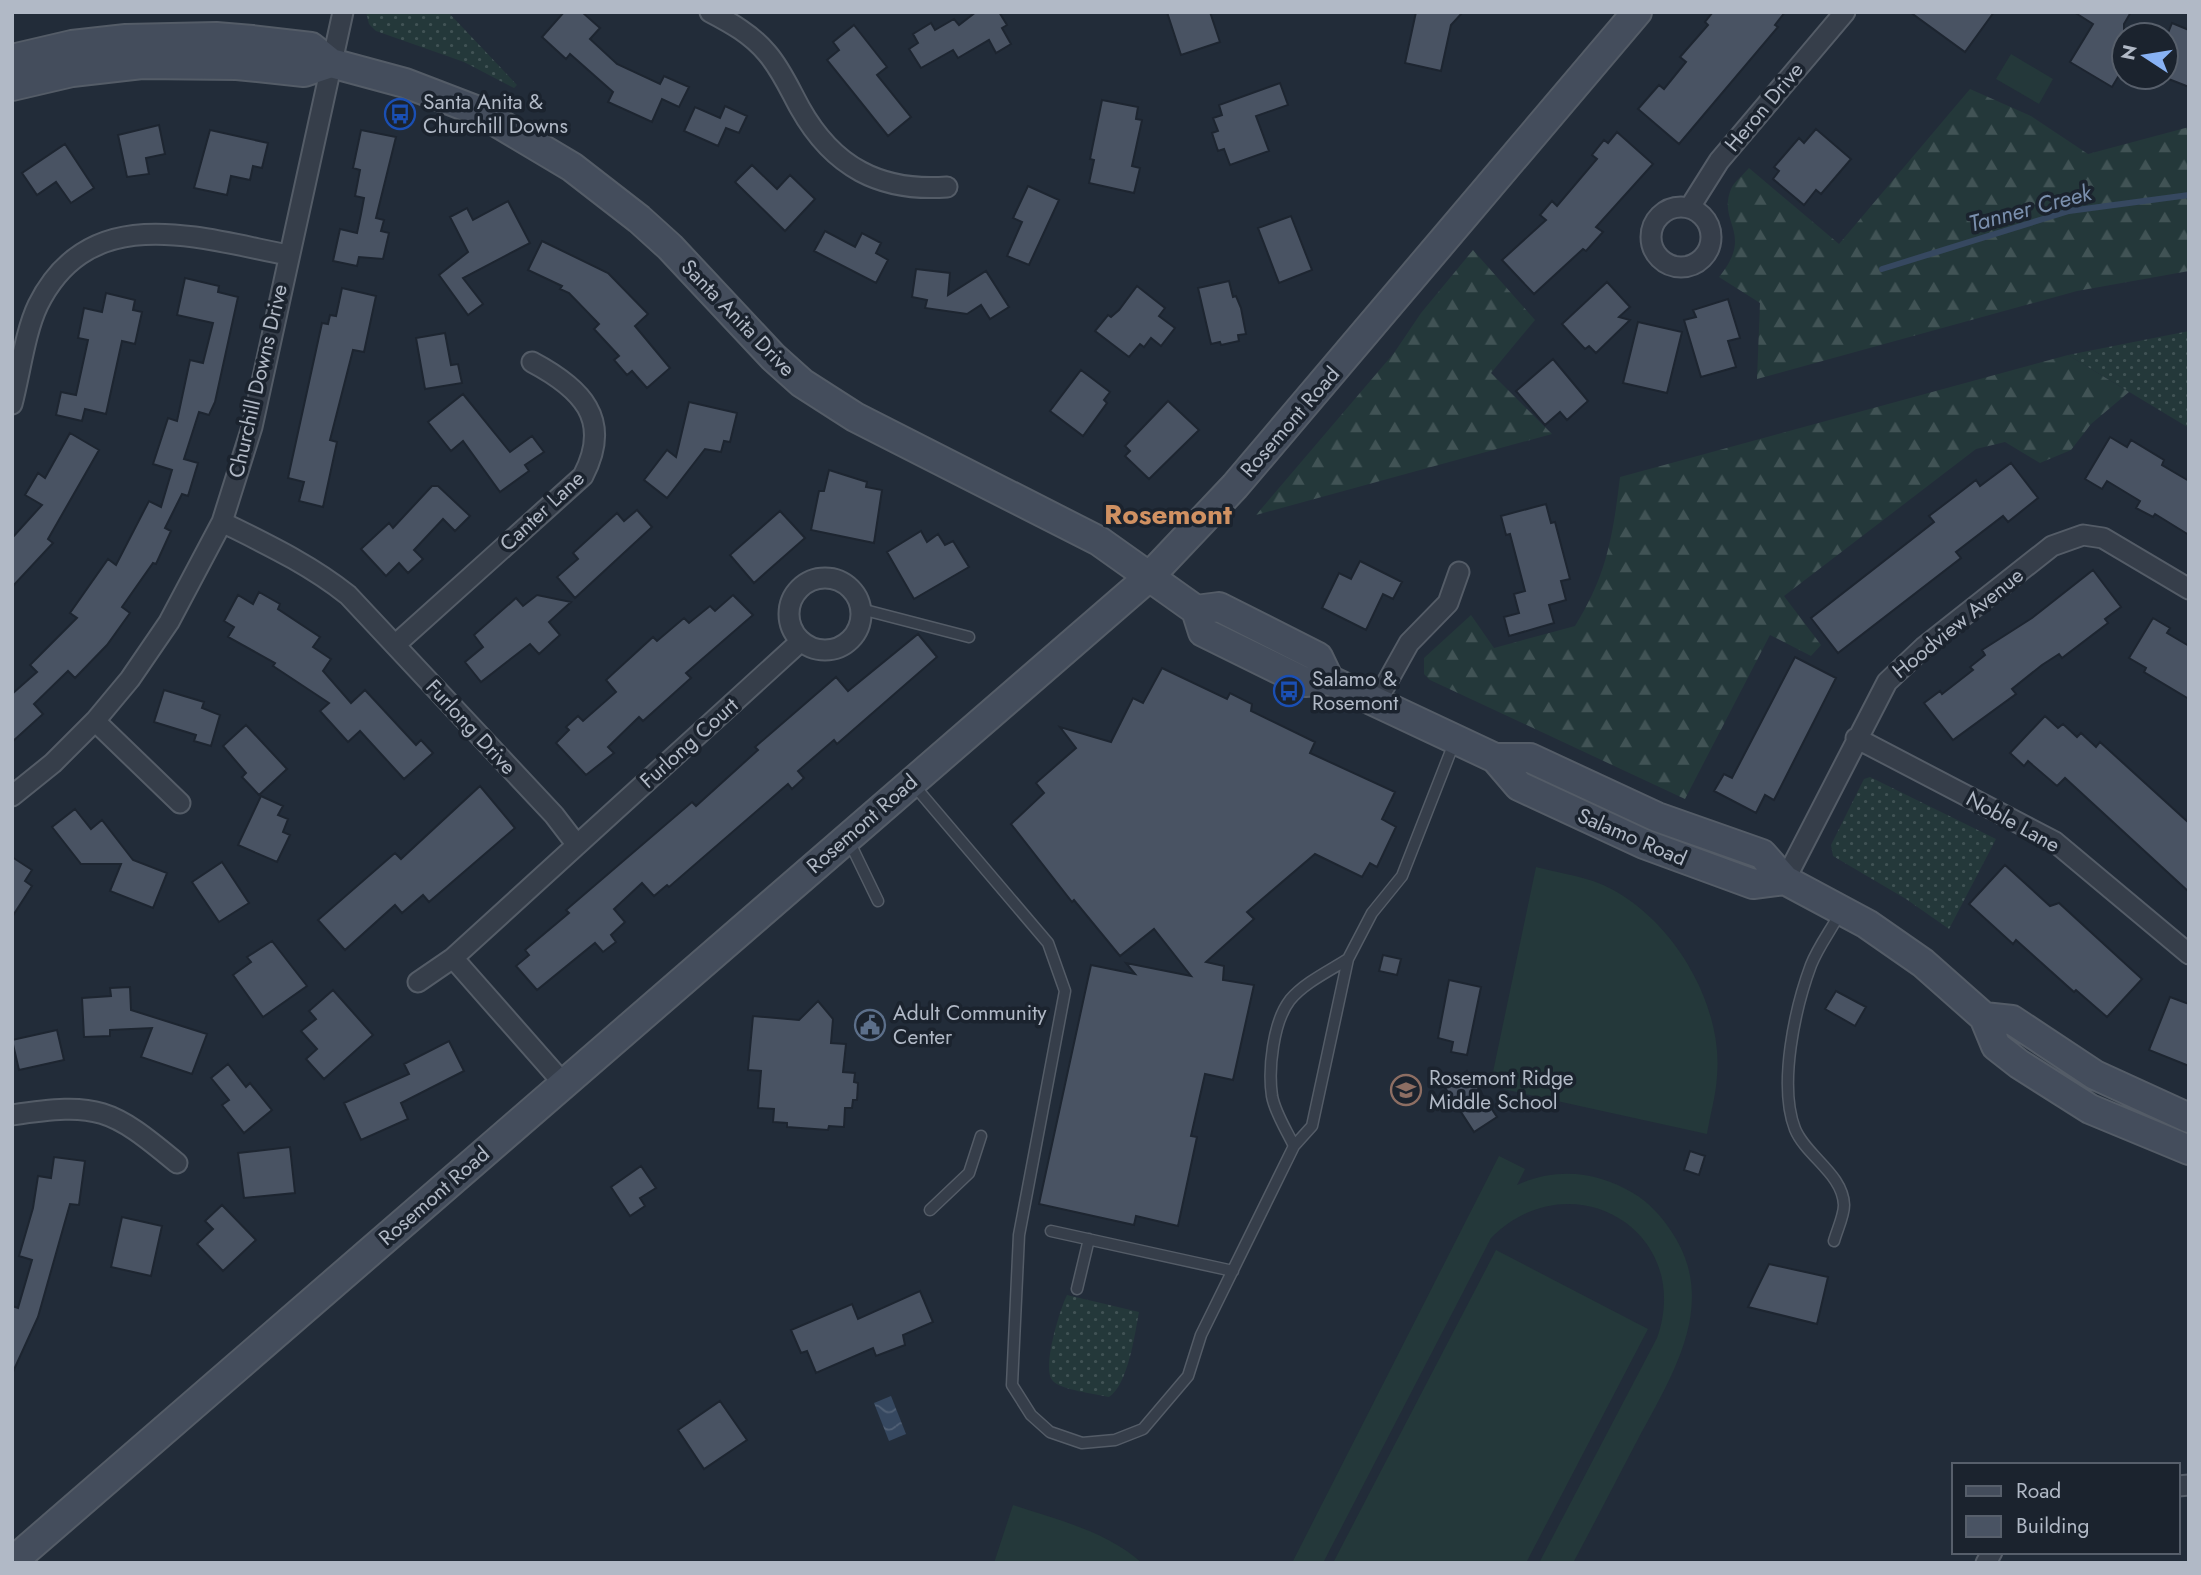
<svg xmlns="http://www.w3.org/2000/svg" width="2201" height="1575" font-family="Jost,sans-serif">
	<defs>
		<pattern id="grass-dots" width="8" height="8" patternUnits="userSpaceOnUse" patternTransform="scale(1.75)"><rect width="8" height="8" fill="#24383a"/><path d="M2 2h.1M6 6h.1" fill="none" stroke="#415355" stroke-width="1.8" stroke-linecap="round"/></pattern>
		<pattern id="forest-firs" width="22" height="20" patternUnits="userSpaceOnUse" patternTransform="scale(1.75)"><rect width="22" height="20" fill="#24383a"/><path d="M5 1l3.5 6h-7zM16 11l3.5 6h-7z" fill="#415355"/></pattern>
		<pattern id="water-waves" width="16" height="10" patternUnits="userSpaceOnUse" patternTransform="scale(1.75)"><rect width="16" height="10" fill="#364860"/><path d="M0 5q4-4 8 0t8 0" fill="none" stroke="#516075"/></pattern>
	</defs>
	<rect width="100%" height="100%" fill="#222c39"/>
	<path fill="url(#grass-dots)" d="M366 12H448L517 85 514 88 464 62 376 31 369 24Z
		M2189 331V428L2068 355Z
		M1870 777 1996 839 1949 929 1906 899 1833 856 1831 845 1864 779Z
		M1067 1295 1139 1312C1135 1333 1128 1385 1109 1397 1097 1394 1059 1390 1052 1380 1042 1367 1060 1309 1067 1295Z"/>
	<path fill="url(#forest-firs)" d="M1970 89 2031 116 2088 154 2189 127V271L2077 291 1757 379 1760 303 1719 277C1755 233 1717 223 1731 189 1734 182 1744 174 1749 168L1839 244Z
		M1473 250 1535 320 1491 373 1552 434 1256 515 1394 353 1421 313Z
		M2068 355 2129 392 2091 424 2071 450 2040 463 2005 442 1976 449 1784 596 1821 645 1811 656 1770 635 1685 799 1430 680 1424 674V658L1471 615 1494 648 1575 626C1607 575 1613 535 1620 477Z"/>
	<path fill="#24383a" d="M2011 54 2053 79 2039 104 1996 79Z
		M1536 867C1555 872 1575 875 1593 881 1666 907 1724 1000 1717 1076 1716 1095 1710 1115 1707 1134L1503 1089 1493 1072Z
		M1499 1156 1525 1169 1517 1185C1555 1167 1597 1171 1633 1193 1649 1202 1663 1218 1673 1234 1719 1305 1671 1377 1637 1441 1616 1481 1595 1522 1573 1563H1539L1657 1338C1695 1231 1571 1158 1491 1238L1323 1563H1292Z
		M1496 1250 1648 1329 1526 1563H1333Z
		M1013 1505C1056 1519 1108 1532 1142 1563H994Z"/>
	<path fill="url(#water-waves)" d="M891 1396 906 1434 889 1441 874 1403Z"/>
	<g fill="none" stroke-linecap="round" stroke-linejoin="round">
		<path stroke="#364860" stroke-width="6" d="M1882 269 2069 211 2189 195"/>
	</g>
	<path fill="#495363" stroke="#1d2530" stroke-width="2" d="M564 12H582L600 28 590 39 617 64 660 84 664 76 689 87 679 107 662 99 652 122 608 102 613 92 570 54 566 59 542 37Z
		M976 12H999L1007 25 1002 28 1011 44 996 53 989 40 958 58 953 50 921 68 909 49 918 43 913 34 931 23 935 30 954 19 959 25Z
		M1167 12H1210L1220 42 1181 55Z
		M1416 12H1463L1451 25 1441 71 1405 63Z
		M1713 12H1785L1775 25 1778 27 1679 144 1638 109 1659 85 1664 89 1686 62 1680 57 1708 25 1705 22Z
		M1910 12H1994L1965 52Z
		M2074 12H2131L2124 24V67L2112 87 2070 62 2093 24Z
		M2172 23 2189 30V87L2166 78V38Z
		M854 25 887 67 877 75 911 117 888 136 827 60 839 50 833 42Z
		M1280 83 1288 105 1256 116 1269 151 1230 165 1224 149 1218 151 1212 133 1218 131 1213 118 1222 115 1219 105Z
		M1102 100 1138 107 1136 119 1142 120 1132 166 1140 168 1134 193 1089 183 1094 160 1090 159Z
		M725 106 747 116 739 133 726 128 718 146 684 131 695 107 720 118Z
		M159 125 165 154 146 158 149 174 127 177 118 135Z
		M1816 129 1851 159 1821 194 1816 190 1804 205 1773 179 1779 171 1774 167 1799 138 1804 143Z
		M210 130 268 143 262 168 253 166 250 180 231 176 227 195 194 188Z
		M361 130 396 137 376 218 384 220 381 231 389 233 383 259 359 257 357 266 333 261 340 229 357 233 361 214 364 198 355 196 360 170 353 168Z
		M1617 132 1653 164 1596 227 1603 232 1586 251 1583 249 1534 294 1502 260 1546 220 1540 215 1552 201 1557 206 1597 159 1592 155 1604 140 1608 143Z
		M65 144 94 188 71 203 56 182 37 195 22 173Z
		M752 165 777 189 790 175 815 199 785 231 735 182Z
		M1028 186 1059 200 1029 265 1007 256 1022 222 1013 218Z
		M508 201 530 243 463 278 483 304 468 315 439 275 468 252 450 217 467 208 473 220Z
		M1291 216 1312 270 1279 283 1258 228Z
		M825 231 855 247 862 233 881 243 876 253 888 260 876 283 814 251Z
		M542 241 608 273 648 314 635 326 670 368 647 388 632 371 627 375 614 360 619 356 594 329 599 324 569 293 560 289 562 286 528 270Z
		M916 269 950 273 948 295 986 271 1009 307 990 319 981 305 967 314 925 308 927 300 912 297Z
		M185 278 219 286 218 292 238 297 215 402 209 415 199 412 184 459 198 463 188 496 182 494 165 528 171 531 156 564 153 563 122 607 130 613 107 645 75 678 68 671 34 704 43 714 12 742V694L37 672 30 665 77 618 70 613 108 559 116 565 149 501 161 507 172 470 153 464 168 418 177 421 190 360 203 363 213 323 177 315Z
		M1229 281 1233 297 1236 296 1241 308 1246 334 1238 335 1239 341 1221 345 1220 342 1211 344 1198 288Z
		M1607 282 1630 307 1619 317 1630 320 1596 353 1589 346 1585 349 1562 324Z
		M1137 286 1165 308 1159 316 1175 328 1161 346 1151 338 1144 347 1140 344 1129 357 1095 331 1108 315 1111 317 1119 310Z
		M342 288 376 296 364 352 353 350 330 440 337 442 323 507 299 501 304 482 288 478 322 323 328 324 330 315 336 316Z
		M106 293 135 300 133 310 142 312 135 344 122 341 106 414 85 409 82 421 56 415 61 392 76 395 88 340 78 338 84 308 102 312Z
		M1728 299 1740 338 1728 341 1736 367 1701 377 1684 320 1696 317 1693 310Z
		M1638 322 1682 332 1667 393 1623 383Z
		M445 333 451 365 458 364 462 383 425 389 416 338Z
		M1553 359 1588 401 1567 420 1560 412 1545 425 1516 391Z
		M1081 370 1110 392 1104 400 1107 403 1083 436 1050 411Z
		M463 394 510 452 532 436 544 452 525 465 529 471 500 492 463 441 451 451 428 422Z
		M1168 401 1199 430 1149 479 1125 456 1130 451 1125 446Z
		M689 402 737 413 730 442 724 441 721 452 705 449 667 498 644 480 667 450 676 457Z
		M70 433 99 450 48 539 53 543 12 587V538L42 505 25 495 38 473 45 478Z
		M2110 437 2127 447 2131 440 2164 460 2162 465 2189 481V535L2155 514 2153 517 2136 508 2140 501 2107 481 2102 489 2085 479Z
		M2011 463 2038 498 2008 522 2003 516 1956 552 1961 558 1838 653 1811 618 1934 522 1929 516 1954 497 1976 480 1980 486Z
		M829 470 867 482 866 487 882 490 874 543 811 530 819 491H824Z
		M432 486H438L470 516 455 531 443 519 414 550 423 559 408 573 399 563 386 576 361 549 389 523 393 528Z
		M1546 504 1551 523 1555 522 1570 579 1561 581 1566 600 1549 605 1554 623 1509 636 1504 617 1519 613 1514 594 1525 591 1510 534 1506 535 1501 516Z
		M637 510 652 527 575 598 557 577 578 559 573 553 617 513 624 521Z
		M780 511 805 538 754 583 730 555Z
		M921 531 927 542 938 534 945 545 953 541 969 567 914 599 887 552Z
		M1360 561 1402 582 1393 599 1383 594 1366 630 1322 608 1339 573 1351 579Z
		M2093 570 2121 607 2105 619 2108 623 2062 658 2059 654 2042 665 2012 689 2016 694 1953 740 1924 703 1940 691 1942 694 1973 670 1970 667 1985 655 1982 650 2032 618Z
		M259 592 280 604 278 609 320 637 313 647 331 659 323 671 351 703 365 690 416 745 421 740 433 753 404 779 360 731 348 742 320 711 329 703 273 666 275 663 228 637 234 627 224 621 238 595 253 604Z
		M537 595 571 602 549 622 560 635 539 654 530 644 481 682 465 662 483 647 474 635 516 598 523 606Z
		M733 595 753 615 686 673 691 678 643 721 639 717 608 747 614 753 586 775 556 743 569 730 566 727 578 716 583 721 616 692 606 680 653 637 657 641 684 618 689 623 710 606 715 611Z
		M2153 618 2170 628 2167 633 2189 646V699L2144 672 2146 668 2129 658Z
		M918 634 937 657 837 744 834 740 798 771 804 778 792 789 788 784 669 887 667 885 654 896 642 883 614 909 625 922 611 935 616 942 603 952 595 943 537 990 516 966 529 955 525 950 569 913 566 910 692 802 696 806 758 750 755 747 836 677 848 691Z
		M1795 657 1836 678 1774 800 1765 795 1756 813 1714 791 1724 774 1732 778Z
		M1162 668 1227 699 1230 693 1252 704 1251 711 1315 742 1310 753 1395 792 1382 819 1396 827 1377 867 1370 863 1362 877 1315 854 1247 912 1254 919 1206 962 1224 966 1223 980 1254 985 1233 1080 1205 1074 1191 1136 1197 1137 1178 1226 1136 1216 1134 1225 1039 1204 1091 965 1135 974 1126 963 1191 976 1154 929 1120 956 1074 900 1072 902 1011 824 1044 793 1036 783 1076 748 1060 727 1111 742 1133 698 1143 703Z
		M164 690 204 702 202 708 220 715 211 746 194 741 196 735 154 722Z
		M2045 716 2058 728 2063 724 2077 737 2081 733 2096 747 2100 742 2189 823V892L2065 778 2057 786 2028 761 2024 766 2010 753Z
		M246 725 287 769 259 795 242 777 246 773 223 746Z
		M480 786 515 828 429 902 423 895 402 913 395 905 345 950 318 920 395 853 401 859Z
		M261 796 283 806 278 815 288 819 283 832 290 835 277 862 238 845Z
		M75 809 91 829 102 820 133 860 167 873 153 908 110 891 121 864H81L52 827Z
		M12 857 32 870 25 881 32 886 12 917Z
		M222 862 249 903 219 922 192 882Z
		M2005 865 2050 906 2059 903 2142 979 2107 1017 2076 990 2074 992 2016 940 2013 944 1969 904Z
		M272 941 307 986 263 1017 233 975 251 962 247 957Z
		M1383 955 1401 959 1397 975 1379 971Z
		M1449 980 1481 987 1467 1055 1451 1052 1453 1042 1438 1038Z
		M130 987 131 1010 207 1034 192 1074 141 1057 152 1028 110 1030V1036L84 1037 82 998 111 996 110 988Z
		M333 990 373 1035 324 1079 306 1059 317 1049 301 1031 316 1019 309 1011Z
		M1836 991 1866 1007 1855 1026 1825 1009Z
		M2170 997 2189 1004V1066L2149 1050Z
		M818 1001 833 1019 831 1043 846 1044 843 1072 855 1073 854 1082 858 1083 857 1100H853L852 1108H845L844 1127 829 1126 828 1130 787 1127V1123L773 1122 774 1109 758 1108 761 1071 748 1070 753 1016 799 1020Z
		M57 1030 64 1060 19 1070 12 1040Z
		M449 1041 464 1071 401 1103 408 1119 361 1140 344 1103 409 1074 404 1064Z
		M228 1064 246 1087 250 1083 272 1110 244 1133 222 1105 229 1100 211 1078Z
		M1467 1071 1497 1117 1474 1132 1444 1086Z
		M290 1147 295 1193 244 1198 238 1153Z
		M1690 1151 1705 1156 1699 1175 1684 1170Z
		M54 1157 85 1161 79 1205 70 1204 38 1317 12 1374V1306L18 1308 32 1260 19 1256 33 1208 38 1176 51 1178Z
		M641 1166 656 1188 640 1198 645 1206 630 1216 611 1187Z
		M222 1205 256 1240 223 1271 197 1244 213 1229 205 1221Z
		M122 1217 162 1226 151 1276 111 1267Z
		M1769 1264 1828 1277 1817 1324 1748 1307Z
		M920 1291 933 1322 903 1335 905 1345 876 1356 873 1348 816 1373 807 1351 801 1353 791 1330 852 1304 858 1319Z
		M720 1401 747 1440 704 1469 678 1430Z"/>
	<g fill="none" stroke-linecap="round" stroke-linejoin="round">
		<g stroke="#545c67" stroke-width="13">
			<path id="lane" d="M861 609 969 637
				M912 783 1048 943 1065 991 1019 1235 1012 1385 1031 1415 1050 1432 1082 1443 1115 1440 1143 1429 1188 1376 1201 1335 1294 1146 1312 1126 1348 959 1372 913 1402 876 1454 743
				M849 841 878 901
				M1294 1146C1287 1131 1275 1113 1272 1096 1268 1069 1273 1022 1290 1000 1304 983 1329 971 1348 959
				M930 1210 969 1173 981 1136
				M1051 1231 1233 1271
				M1834 1241C1837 1230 1844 1216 1844 1205 1843 1174 1806 1156 1795 1129 1778 1085 1795 1008 1811 965 1818 947 1831 930 1840 913
				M1077 1289 1089 1239"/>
		</g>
		<g stroke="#545c67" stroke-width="23">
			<path id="street" d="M710 12C731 23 751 34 767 53 781 69 790 90 800 108 833 167 880 192 947 187
				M1690 207 1719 161 1845 12
				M1651 237a30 30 0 1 1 60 0a30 30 0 1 1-60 0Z
				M12 404C20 374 25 332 38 305 90 200 199 238 288 255
				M222 522C266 544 309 564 348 595L554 815 577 845
				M789 614a36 36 0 1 1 72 0a36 36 0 1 1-72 0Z
				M395 645 583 476C613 419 581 388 532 362
				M1376 702 1409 643 1448 603 1459 572
				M95 721 180 803
				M1856 738 2055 842 2189 954
				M12 796 53 763 95 721 130 679 169 622 222 522 252 427 343 12
				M1785 880 1887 682 1924 647 2052 546 2083 535 2103 538 2189 589
				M453 958 564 1084
				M418 982 453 958 801 641
				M12 1115C98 1102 111 1108 177 1163
				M2178 1486 2189 1485
				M1986 1563 1992 1552"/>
		</g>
		<g stroke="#545c67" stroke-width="32">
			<path id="secondary" d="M12 59 72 45 126 39 216 37 252 40 311 47 331 63 405 83 478 111 572 167 639 219 670 247 773 357 802 383 855 417 1099 541 1196 610 1203 632 1305 682 1329 680 1495 758 1519 786 1644 844 1753 884 1785 880
				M12 86 72 72 142 64 237 65 304 72 331 63
				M1196 610 1219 607 1318 657 1329 680
				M1495 758H1530L1657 817 1762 854 1785 880 1867 924 1923 963 1984 1017 1996 1046 2019 1064 2090 1109 2189 1150
				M1984 1017 2012 1020 2095 1075 2189 1118
				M12 1562 1149 577 1235 486 1637 12"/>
		</g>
		<use href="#lane" stroke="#363e4a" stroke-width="10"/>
		<use href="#street" stroke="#363e4a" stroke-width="19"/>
		<use href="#secondary" stroke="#444d5c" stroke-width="28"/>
	</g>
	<defs>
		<g id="bus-ring" transform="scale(1.575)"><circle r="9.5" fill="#1b232e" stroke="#1a4fb4" stroke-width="1.5"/><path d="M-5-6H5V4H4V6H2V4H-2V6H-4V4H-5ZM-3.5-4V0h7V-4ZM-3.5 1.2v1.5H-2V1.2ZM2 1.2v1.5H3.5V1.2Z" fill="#1a4fb4"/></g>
		<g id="civic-ring" transform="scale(1.575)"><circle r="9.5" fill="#1b232e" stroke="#5c6f8a" stroke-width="1.5"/><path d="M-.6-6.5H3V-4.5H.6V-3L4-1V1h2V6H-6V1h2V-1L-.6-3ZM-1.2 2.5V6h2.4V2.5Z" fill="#5c6f8a"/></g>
		<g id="school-ring" transform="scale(1.575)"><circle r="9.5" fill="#1b232e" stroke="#8d6e63" stroke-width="1.5"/><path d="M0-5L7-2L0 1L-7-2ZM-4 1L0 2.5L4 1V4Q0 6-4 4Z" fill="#8d6e63"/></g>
	</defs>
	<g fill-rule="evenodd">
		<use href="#bus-ring" x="400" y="114"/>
		<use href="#bus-ring" x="1289" y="691"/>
		<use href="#civic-ring" x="870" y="1025"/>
		<use href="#school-ring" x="1406" y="1090"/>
	</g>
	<g text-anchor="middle" stroke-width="7" stroke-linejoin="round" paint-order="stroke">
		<g font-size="21" fill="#b1b9c6" stroke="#1b232e" text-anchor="start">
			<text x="423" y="109">Santa Anita &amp;<tspan x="423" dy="24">Churchill Downs</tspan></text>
			<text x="1312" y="686">Salamo &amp;<tspan x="1312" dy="24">Rosemont</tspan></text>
			<text x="893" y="1020">Adult Community<tspan x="893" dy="24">Center</tspan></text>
			<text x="1429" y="1085">Rosemont Ridge<tspan x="1429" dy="24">Middle School</tspan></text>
		</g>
		<g font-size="21" fill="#b1b9c6" stroke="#1b232e">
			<text transform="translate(1764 107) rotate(-50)" y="7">Heron Drive</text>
			<text transform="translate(738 318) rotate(46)" y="7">Santa Anita Drive</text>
			<text transform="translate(258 381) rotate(-77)" y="7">Churchill Downs Drive</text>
			<text transform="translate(1290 422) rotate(-49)" y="7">Rosemont Road</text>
			<text transform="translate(542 511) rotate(-43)" y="7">Canter Lane</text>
			<text transform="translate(1958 623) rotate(-39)" y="7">Hoodview Avenue</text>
			<text transform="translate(471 727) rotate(47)" y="7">Furlong Drive</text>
			<text transform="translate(689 743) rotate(-42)" y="7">Furlong Court</text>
			<text transform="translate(2013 822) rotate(29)" y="7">Noble Lane</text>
			<text transform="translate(862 824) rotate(-41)" y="7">Rosemont Road</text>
			<text transform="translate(1632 837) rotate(23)" y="7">Salamo Road</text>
			<text transform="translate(434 1196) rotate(-41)" y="7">Rosemont Road</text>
		</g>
		<g font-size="23" font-style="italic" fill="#7a8fad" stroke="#1b232e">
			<text transform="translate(2030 208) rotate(-15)" y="8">Tanner Creek</text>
		</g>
		<g font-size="28" font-weight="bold" fill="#d09162" stroke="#1b232e">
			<text x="1168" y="524">Rosemont</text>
		</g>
	</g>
	<rect width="2201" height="1575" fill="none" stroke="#b1b9c6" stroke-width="28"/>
	<rect x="1952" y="1463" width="228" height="91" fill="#1b232e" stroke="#575f6b" stroke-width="2"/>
	<rect x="1966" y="1486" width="35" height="10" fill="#444d5c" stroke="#575f6b" stroke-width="2"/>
	<text x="2016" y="1498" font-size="21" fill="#b1b9c6">Road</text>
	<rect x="1966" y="1516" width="35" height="21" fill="#495363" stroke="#575f6b" stroke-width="2"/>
	<text x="2016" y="1533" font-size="21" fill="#b1b9c6">Building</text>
	<g transform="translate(2145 56) rotate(282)"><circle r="33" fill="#1b232e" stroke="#575f6b" stroke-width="2"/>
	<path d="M0-5L12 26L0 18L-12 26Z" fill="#88b2f4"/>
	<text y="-10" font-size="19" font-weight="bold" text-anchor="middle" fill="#b1b9c6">N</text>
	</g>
</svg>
